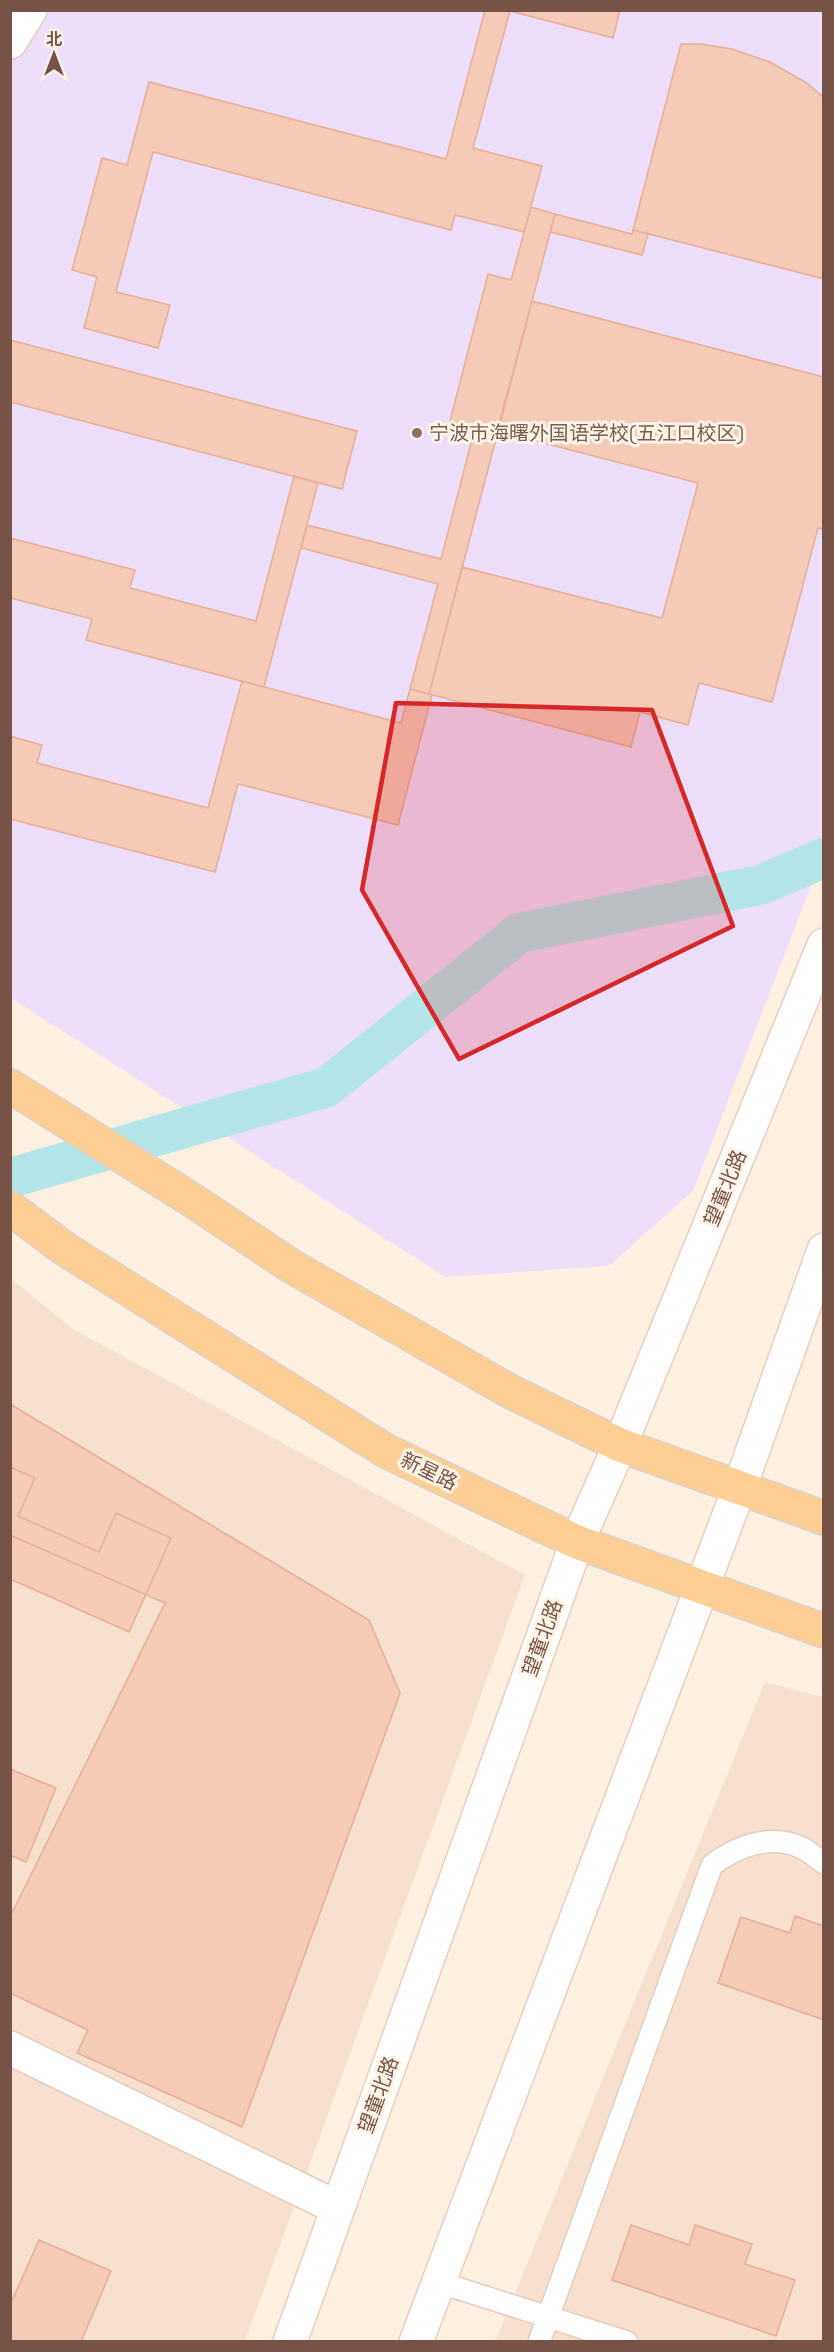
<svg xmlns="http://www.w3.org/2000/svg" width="834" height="2352" font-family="'Space Grotesk','Noto Sans SC',sans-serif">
	<rect width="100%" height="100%" fill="#fef0e1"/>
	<path fill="#f6e1cf" d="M10 1278 73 1329 525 1575 245 2341H11Z
		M765 1682 823 1697V2341L495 2342Z"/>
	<path fill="#eddefa" d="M10 11H823V855L693 1191 609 1266 445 1277 11 998Z"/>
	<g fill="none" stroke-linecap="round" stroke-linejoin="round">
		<path stroke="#b4e5e8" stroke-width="40" d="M10 1178 327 1087 519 933 760 885 824 858"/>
	</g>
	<path fill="#f5cab7" stroke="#e8ae96" stroke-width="1.5" d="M485 10H620L613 38 510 11 473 148 542 166 524 232 455 215 451 230 153 152 116 292 170 305 158 348 84 328 97 277 72 270 102 158 127 165 149 82 446 159Z
		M681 44H701L732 49 770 62 807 83 824 98V279L633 230Z
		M531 207 555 214 429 694 410 689 438 584 301 548 307 525 441 559 475 428 450 421 488 274 511 280Z
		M555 214 632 234 633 230 648 234 642 255 550 232Z
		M532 301 824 377V529L818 528 772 702 699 683 688 725 640 712 631 747 429 694 462 567 662 618 698 483 497 431Z
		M10 340 357 431 342 489 10 402Z
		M294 476 318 483 264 687 86 640 92 619 10 598V538L135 570 130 588 256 621Z
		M242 681 401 723 410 689 432 695 398 825 238 784 215 872 10 819V736L42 745 37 763 208 808Z
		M10 1404 369 1620 400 1693 242 2127 77 2053 88 2030 10 1993V1917L165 1603 10 1535Z
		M10 1467 35 1478 18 1516 99 1552 116 1513 171 1538 129 1632 10 1579Z
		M10 1769 56 1788 26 1862 10 1855Z
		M795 1916 824 1926V2020L718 1983 741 1917 790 1933Z
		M631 2225 689 2245 695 2225 752 2244 745 2264 795 2280 776 2336 612 2280Z
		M39 2240 111 2271 81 2342H10V2305Z"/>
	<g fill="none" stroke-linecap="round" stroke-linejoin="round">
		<g stroke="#e4cdbf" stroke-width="24">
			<path id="service" d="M438 2282 627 2342
				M539 2342 712 1865C737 1846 770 1834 800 1847 808 1850 816 1858 824 1863"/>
		</g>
		<g stroke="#e4cdbf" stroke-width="36">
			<path id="minor" d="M10 42 30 10
				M10 2048 338 2208"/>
		</g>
		<g stroke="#eacdbc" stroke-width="36">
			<path id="secondary" d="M290 2342 577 1542 620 1445 824 945
				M416 2342 739 1489 824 1250"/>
		</g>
		<g stroke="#dbd2cf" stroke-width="36">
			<path id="primary" d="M10 1086 192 1200 291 1266 511 1392 620 1445 824 1518
				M10 1208 65 1249 386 1451 577 1542 824 1631"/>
		</g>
		<use href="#service" stroke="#fff" stroke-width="21"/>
		<use href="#minor" stroke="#fff" stroke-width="33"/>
		<use href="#secondary" stroke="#fff" stroke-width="33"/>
		<use href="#primary" stroke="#ffcf96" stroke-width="33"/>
	</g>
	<path fill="#d62828" fill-opacity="0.2" stroke="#d62828" stroke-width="4.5" stroke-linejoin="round" d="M396 703 652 710 733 926 459 1059 362 890Z"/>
	<circle fill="#8d6e63" stroke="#fff4e8" stroke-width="2" cx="417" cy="433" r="6"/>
	<g text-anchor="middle" stroke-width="6" stroke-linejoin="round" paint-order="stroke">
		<g font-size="20" fill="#785e54" stroke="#fff4e8" text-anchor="start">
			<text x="429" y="440">宁波市海曙外国语学校(五江口校区)</text>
		</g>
		<g font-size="20" fill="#765346" stroke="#fff4e8">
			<text transform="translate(725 1188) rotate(-68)" y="7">望童北路</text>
			<text transform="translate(429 1471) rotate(26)" y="7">新星路</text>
			<text transform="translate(542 1638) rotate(-70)" y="7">望童北路</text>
			<text transform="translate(378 2095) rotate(-70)" y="7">望童北路</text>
		</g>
	</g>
	<rect width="834" height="2352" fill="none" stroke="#765346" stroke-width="24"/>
	<g transform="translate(54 54)" stroke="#fff4e8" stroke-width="4.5" paint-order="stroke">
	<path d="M0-4.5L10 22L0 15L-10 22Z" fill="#765346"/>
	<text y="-9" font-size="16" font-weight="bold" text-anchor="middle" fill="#765346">北</text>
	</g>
</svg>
